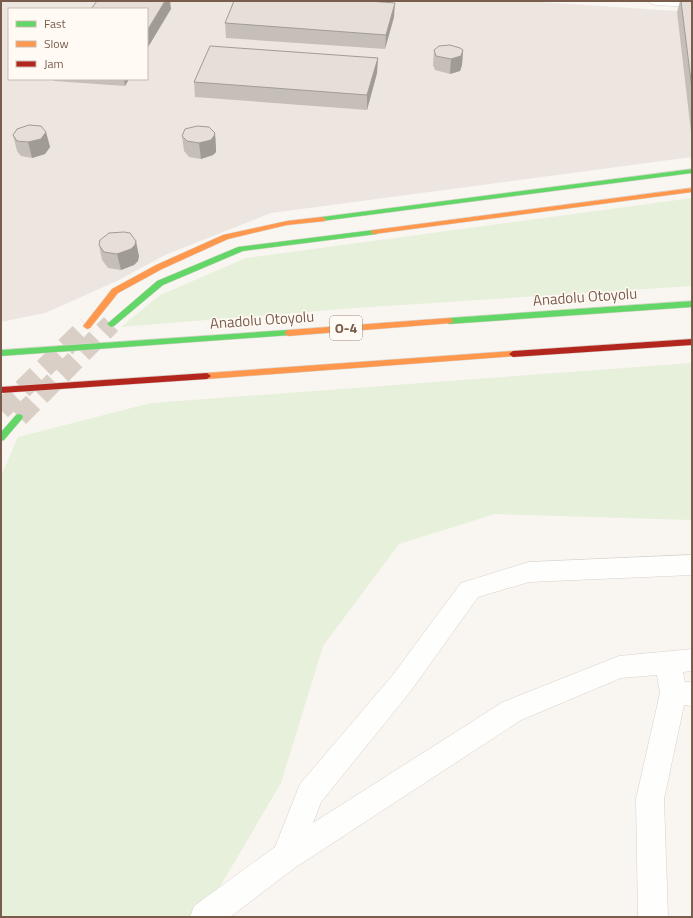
<svg xmlns="http://www.w3.org/2000/svg" width="693" height="918" font-family="'Titillium Web',sans-serif">
	<rect width="100%" height="100%" fill="#f9f5f0"/>
	<path fill="#ede5e0" fill-rule="evenodd" d="M1 1H524L692 12V157L271 213 165 255 117 281 45 313 1 322ZM9 9H147V79H9Z"/>
	<path fill="#e7f0db" d="M692 198V286L355 308 121 327 160 295 246 258Z
		M692 363V520L495 514 399 544 323 646 281 783 202 917H1V476L18 437 151 403Z"/>
	<g fill="none" stroke-linecap="round" stroke-linejoin="round">
		<path stroke="#d9cfc7" stroke-width="20" stroke-dasharray="20 10" stroke-linecap="butt" d="M1 410 87 326
			M19 417 111 324"/>
		<g stroke="#d7d1cb" stroke-width="1">
			<path id="street" d="M649 1H692V7L656 5 651 4Z
				M692 555V575L529 582 478 597 410 692 321 802 313 823 503 702 619 656 692 649V671L683 672 685 682H692V706L684 705 664 799 668 917H638L636 799 660 693 657 675 621 678 521 720 296 867 230 917H190L194 906 275 847 300 784 392 676 461 583 529 562Z"/>
		</g>
		<g stroke="#d9d2cb" stroke-width="1">
			<path id="fast" d="M692 169V173L322 221 318 219 322 217Z
				M374 230H377V234L243 251 163 285 114 326 111 327 107 324 157 281 238 247Z
				M692 301V307L449 324 445 321 449 318Z
				M288 330 291 331 292 333 291 335 1 356V350Z
				M19 414 22 415 23 417 22 419 4 440 1 441V432L16 415Z"/>
		</g>
		<g stroke="#d9d2cb" stroke-width="1">
			<path id="slow" d="M692 188V192L374 234 370 232 374 230Z
				M322 217 326 219 325 221 287 225 228 239 162 269 118 293 90 328 87 329 83 326 112 289 156 265 223 235 287 221Z
				M449 318 452 319 453 321 452 323 288 336 284 333 288 330Z
				M513 351 516 352 517 354 516 356 207 379 203 376 207 373Z"/>
		</g>
		<g stroke="#d9d2cb" stroke-width="1">
			<path id="jam" d="M692 339V345L513 357 509 354 513 351Z
				M207 373 211 376 207 379 1 393V387Z"/>
		</g>
		<use href="#street" fill="#fefefd" fill-rule="evenodd"/>
		<use href="#fast" fill="#63d668" fill-rule="evenodd"/>
		<use href="#slow" fill="#ff974d" fill-rule="evenodd"/>
		<use href="#jam" fill="#b3261e" fill-rule="evenodd"/>
	</g>
	<path fill="#c6bfb9" d="M680 1H692V132H691L677 12Z
		M394 17 385 49 226 38 225 23Z
		M434 50H463L462 65 460 71 450 74 435 70 433 65Z
		M378 58 377 73 367 110 195 97 194 82Z
		M53 79H129L125 86 54 81Z
		M46 132 50 147 45 154 32 158 21 156 17 151 13 135Z
		M215 133 216 148V152L213 155 201 159 189 157 184 151 182 136Z
		M99 245 139 256 138 261 134 265 121 270 108 268 102 260Z"/>
	<path fill="#a19b96" d="M165 1H170L171 9 147 49V31Z
		M395 3 394 17 385 49 386 35Z
		M463 50 462 65 460 71 450 74 451 59Z
		M378 58 377 73 367 110V95Z
		M124 79H129L125 86Z
		M46 132 50 147 45 154 32 158 28 142Z
		M215 133 216 148V152L213 155 201 159 199 143Z
		M136 241 139 256 138 261 134 265 121 270 117 254Z"/>
	<path fill="#e6ded7" stroke="#a19b96" d="M97 1H165L147 31V9H91Z
		M234 1H369L395 3 386 35 225 23Z
		M681 1H692V89Z
		M450 45 460 48 463 50 461 56 451 59 436 56 434 50 439 46Z
		M210 46 378 58 367 95 194 82Z
		M29 125 41 126 46 132 41 139 28 142 17 141 13 135 17 129Z
		M197 126 209 127 215 133 214 136 211 140 199 143 187 141 182 136 185 129Z
		M124 232 130 233 136 241 135 245 131 249 117 254 104 252 99 245 100 240 109 233Z"/>
	<g text-anchor="middle" stroke-width="3" stroke-linejoin="round" paint-order="stroke">
		<rect fill="#fffaf3" stroke="#a28b7f" stroke-width="1" x="330" y="316" width="32" height="24" rx="3"/>
		<g font-size="14" font-weight="bold" fill="#7a5c4d">
			<text x="346" y="333">O-4</text>
		</g>
		<g font-size="15" fill="#7a5c4d" stroke="#fffaf3">
			<text transform="translate(585 297) rotate(-4)" y="5">Anadolu Otoyolu</text>
			<text transform="translate(262 320) rotate(-4)" y="5">Anadolu Otoyolu</text>
		</g>
	</g>
	<rect width="693" height="918" fill="none" stroke="#7a5c4d" stroke-width="4"/>
	<rect x="8" y="8" width="140" height="72" fill="#fffaf3" stroke="#cabbb1"/>
	<rect x="16" y="21" width="20" height="6" fill="#63d668" stroke="#cabbb1"/>
	<text x="44" y="28" font-size="12" fill="#7a5c4d">Fast</text>
	<rect x="16" y="41" width="20" height="6" fill="#ff974d" stroke="#cabbb1"/>
	<text x="44" y="48" font-size="12" fill="#7a5c4d">Slow</text>
	<rect x="16" y="61" width="20" height="6" fill="#b3261e" stroke="#cabbb1"/>
	<text x="44" y="68" font-size="12" fill="#7a5c4d">Jam</text>
</svg>
